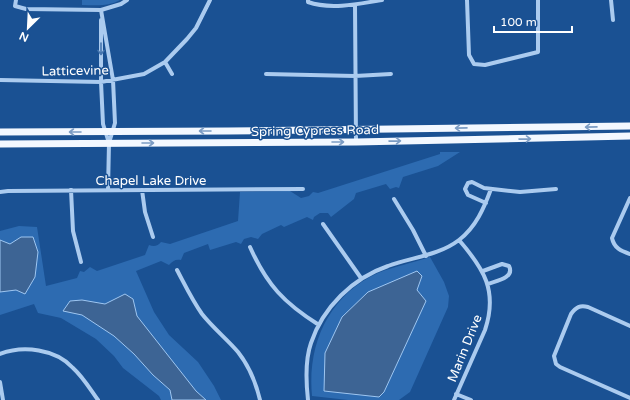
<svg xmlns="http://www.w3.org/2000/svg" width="630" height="400" font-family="'Varela Round',sans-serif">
	<rect width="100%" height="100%" fill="#1a5193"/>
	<path fill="#2d6bb1" d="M82 0H120C108 7 95 5 82 5Z
		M440 152H460L438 166 403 177 399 188 396 187 390 189 386 184 356 193 354 199 331 217 328 213H320L314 217 313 220 307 217 284 227 281 225 262 234 258 239 251 237 244 239 241 244 236 242 210 250 208 244 184 253 181 260C175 259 173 261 169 265L161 261 136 271 154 312 169 335 198 362 214 386 221 400H161L159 396 123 368 114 356 96 339 61 318 38 313 34 304 0 315V231L19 226 37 227 46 286 77 278 80 271 84 272 90 267 97 271 145 255 149 245C154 247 158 246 161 242L170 244 238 221 240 192 290 191 301 198 309 196 313 192 318 193 440 154Z
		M430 257 444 282 449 296 448 307 410 392 399 400H348L312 396C307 344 329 295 378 273 395 266 413 263 430 257Z"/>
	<path fill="#3d6494" stroke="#9ec6f1" d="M21 237H33L38 252 35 277 25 294 16 290 0 292V240L10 244Z
		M417 271 422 276 417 290 426 301 384 392 379 397 324 391 325 353 342 317 368 292Z
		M125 294 133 299 137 316 196 391 206 400H172L170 390 153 375 134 354 114 336 82 315 63 311 70 301 82 300 105 304Z"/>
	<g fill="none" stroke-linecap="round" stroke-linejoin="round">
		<path stroke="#abcbef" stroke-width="4" d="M16 0 15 6 26 9 101 10 121 4 127 0
			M308 0V2C330 10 359 4 382 0
			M467 0 469 55 474 64 485 65 538 52V0
			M611 0 613 20
			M355 5 356 142
			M101 10 113 80 115 123 109 143 108 190
			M101 20V82L103 124 109 143
			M165 62 172 74
			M266 74 355 76 391 74
			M0 80 101 82 144 74 165 62 187 39 196 28 210 0
			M71 190 73 231 81 262
			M142 190 145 212 153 237
			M0 192 8 191 303 189
			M630 198 612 238C614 248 621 251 630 254
			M394 199 413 230 426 256
			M486 203 468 195 465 189 468 183 472 182 484 188 520 192 556 189
			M323 224 361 278
			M250 247C267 285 284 303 319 325
			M177 270C185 285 192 300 202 314 213 328 227 339 238 352 249 366 256 383 260 400
			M483 271 502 264 509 266C515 278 496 281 488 284
			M630 326 588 307C580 305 576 307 571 314L554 356 556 364 560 367 630 398
			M0 354C23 345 56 349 73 368 83 377 90 389 98 400
			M0 382 3 400
			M456 394 471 400
			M308 400C306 382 305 360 311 343 323 307 353 278 388 266 412 257 438 256 459 240 476 227 484 208 491 189
			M454 400 485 330C498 291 484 269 459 240"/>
		<path stroke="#f3f8ff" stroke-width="7" d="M0 132 228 131 630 126
			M0 144 356 142 630 136"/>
	</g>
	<defs><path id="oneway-shaft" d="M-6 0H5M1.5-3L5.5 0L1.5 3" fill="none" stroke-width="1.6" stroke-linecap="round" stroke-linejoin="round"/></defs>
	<use stroke="#4676af" href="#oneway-shaft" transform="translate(101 49) rotate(90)"/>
	<g stroke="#7c9cc4">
		<use href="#oneway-shaft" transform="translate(591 127) rotate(179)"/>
		<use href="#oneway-shaft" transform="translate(461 128) rotate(179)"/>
		<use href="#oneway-shaft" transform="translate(205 131) rotate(180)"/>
		<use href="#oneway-shaft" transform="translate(75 132) rotate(180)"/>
		<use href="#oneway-shaft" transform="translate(525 139) rotate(-1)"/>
		<use href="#oneway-shaft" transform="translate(395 141) rotate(-1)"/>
		<use href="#oneway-shaft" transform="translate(338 142)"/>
		<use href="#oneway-shaft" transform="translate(148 143)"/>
	</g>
	<g text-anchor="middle" stroke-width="3" stroke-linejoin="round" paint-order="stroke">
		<g font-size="13" fill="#fff" stroke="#1a5193">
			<text transform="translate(75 70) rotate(-1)" y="5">Latticevine</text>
			<text transform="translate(315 130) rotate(-1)" y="5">Spring Cypress Road</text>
			<text x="151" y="185">Chapel Lake Drive</text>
			<text transform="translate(464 348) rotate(-68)" y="5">Marin Drive</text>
		</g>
	</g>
	<g transform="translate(28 28) rotate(204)" stroke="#1a5193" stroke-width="3" paint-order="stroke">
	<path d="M0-3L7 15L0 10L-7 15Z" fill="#ffffff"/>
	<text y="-6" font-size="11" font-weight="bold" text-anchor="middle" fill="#ffffff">N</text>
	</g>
	<path d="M494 26v6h78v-6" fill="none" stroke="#ffffff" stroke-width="2"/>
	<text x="500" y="26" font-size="12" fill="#ffffff" stroke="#1a5193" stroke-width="3" paint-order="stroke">100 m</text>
</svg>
